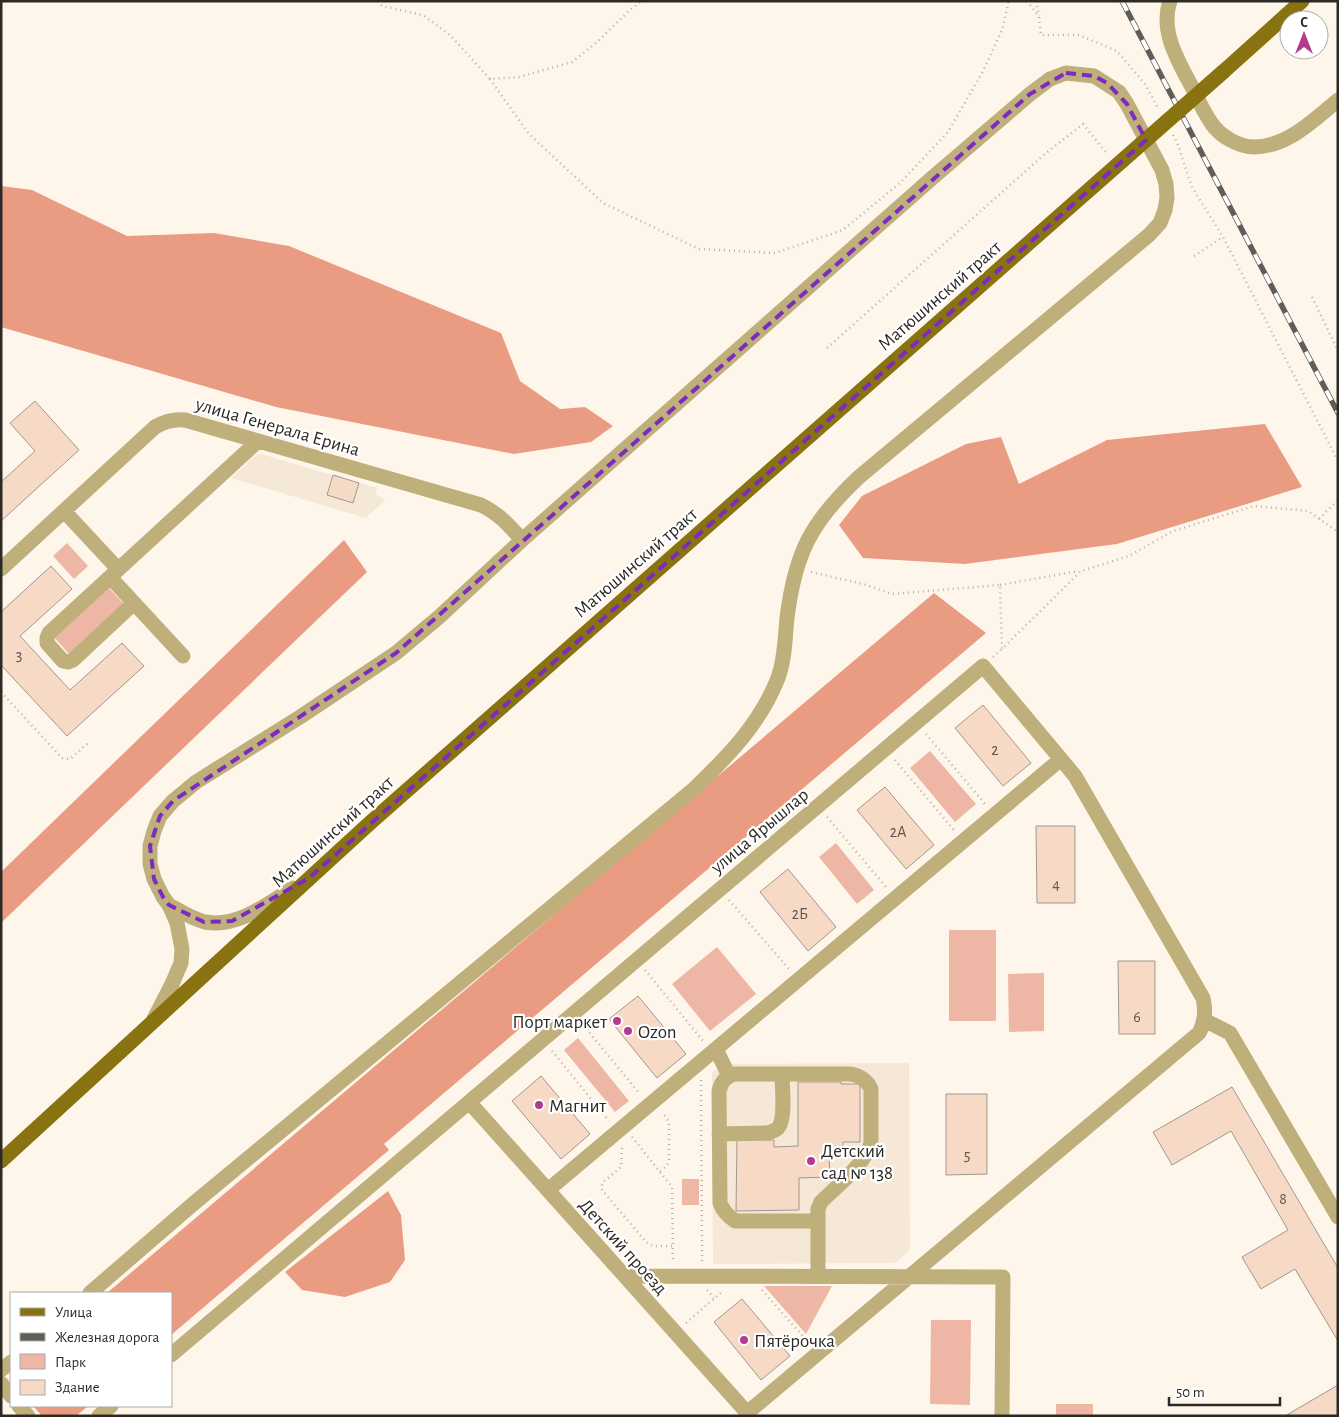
<svg xmlns="http://www.w3.org/2000/svg" width="1339" height="1417" font-family="'Alegreya Sans',sans-serif">
	<rect width="100%" height="100%" fill="#fef6eb"/>
	<path fill="#f5e8d7" d="M261 454 377 488 375 494 385 500 366 518 231 478 256 455Z
		M909 1063 910 1250 895 1263 713 1264 712 1072 728 1064Z"/>
	<path fill="#edb6a5" d="M67 543 88 566 74 579 53 556Z
		M107 586 124 604 69 654 53 636Z
		M930 751 976 804 955 822 910 768Z
		M836 843 874 890 857 904 819 857Z
		M949 930H996V1021H949Z
		M717 947 756 994 710 1031 672 984Z
		M1044 973V1031L1009 1032 1008 974Z
		M578 1038 629 1101 615 1112 564 1050Z
		M682 1179H699V1205H682Z
		M764 1286H832L806 1334Z
		M931 1320H971L970 1405 930 1404Z
		M1056 1404H1093V1416H1056Z"/>
	<path fill="#ea9c83" d="M1 186 32 190 127 236 214 233 289 246 501 333 520 381 560 409 585 407 613 426 591 442 514 454 276 407 1 327Z
		M1265 424 1302 487 1117 544 965 564 863 558 839 525 862 496 966 444 1001 437 1019 484 1107 440Z
		M344 540 367 572 1 923V872Z
		M934 593 986 633 384 1144 389 1150 171 1335V1293H107Z
		M388 1191 401 1215 405 1260 390 1282 345 1297 302 1290 285 1272Z
		M33 1406H88L76 1416H42Z"/>
	<path fill="#f6dac6" stroke="#a29790" d="M35 401 79 450 1 521V482L35 451 10 423Z
		M333 475 359 483 353 503 327 495Z
		M51 566 72 589 20 636 70 690 122 643 144 666 67 736 1 665V612Z
		M983 705 1031 763 1003 786 955 728Z
		M885 787 934 845 906 869 857 810Z
		M1036 826H1075V903H1037Z
		M788 869 836 927 808 951 760 892Z
		M1118 961H1155V1034H1119Z
		M638 996 686 1054 657 1078 609 1019Z
		M541 1076 590 1134 561 1159 512 1101Z
		M798 1082H841V1084H860V1142H843V1152H829L830 1177 799 1178V1210L736 1211 737 1140H774V1147L798 1146Z
		M1232 1087 1338 1268V1341L1295 1269 1261 1289 1242 1257 1288 1230 1231 1131 1172 1165 1153 1132Z
		M946 1094H987V1174L946 1175Z
		M742 1299 790 1356 761 1380 714 1322Z
		M1338 1385V1416H1285Z"/>
	<g fill="none" stroke-linecap="round" stroke-linejoin="round">
		<path stroke="#b7b1a8" stroke-width="2.5" stroke-dasharray="1 4" stroke-linecap="butt" d="M378 1 382 6 423 15 451 36 490 79 519 77 572 62 597 42 631 9 642 1
			M1027 1 1039 17 1041 35H1079L1117 51 1145 84 1158 108
			M1036 1 1039 16
			M490 79 529 134 603 203 699 249 775 253 843 230 901 182 948 132 982 73 1002 30 1009 1
			M1173 135 1177 142 1192 187 1223 237 1338 461
			M1194 256 1223 237
			M1312 297 1338 351
			M827 348 1046 153 1083 124 1108 155
			M1319 519 1338 500
			M811 572 863 584 892 594 1000 585 1002 649 1081 571 1129 556 1173 531 1254 506 1308 511 1338 532
			M1000 585 1079 571
			M993 657 1002 649
			M1 692 62 758 70 759 88 743
			M926 734 985 804
			M895 760 954 830
			M827 817 886 887
			M729 900 789 969
			M645 970 703 1041
			M583 1025 640 1094
			M552 1051 609 1121
			M701 1080 702 1262
			M632 1137 672 1187 673 1262
			M622 1148 621 1167 602 1183V1190L646 1242 653 1246H673
			M660 1171 667 1166 669 1160V1122L663 1113
			M707 1290 714 1298
			M762 1290 808 1342
			M686 1323 723 1291"/>
		<path stroke="#bfaf7a" stroke-width="15" d="M1170 1C1159 32 1180 64 1194 91 1199 102 1205 114 1212 124 1220 136 1239 147 1254 147 1287 147 1314 120 1338 100
			M64 511 118 569
			M1 569 155 427C165 421 174 419 185 420L481 505C498 513 510 526 522 540
			M110 577 49 633 47 638V643L63 661 68 662 73 660 134 603
			M183 656 110 577 258 441
			M169 905C180 911 192 919 205 922 238 928 267 904 293 888
			M1204 1020 1230 1033 1338 1217
			M716 1049 729 1076
			M469 1102 750 1416
			M719 1134 767 1133C771 1132 775 1131 778 1128 786 1119 782 1087 782 1074
			M548 1190 1061 759
			M817 1221H735C728 1216 723 1211 720 1203L719 1091C721 1082 726 1076 735 1074H851C861 1076 867 1080 871 1089V1143C866 1163 837 1186 821 1202L818 1209V1276
			M625 1276 1003 1277 1002 1416
			M90 1293 193 1204 694 789C728 756 760 724 778 678 785 659 785 638 787 618 795 553 811 522 859 477L1149 235 1160 223 1165 210 1167 198 1166 184 1162 170 1127 104 1119 92 1094 76 1066 73 1050 79 1030 94 931 179 522 540 439 617 396 653 300 717 196 782 173 801 160 816 154 831 150 846V864L154 879 163 897 169 905 177 923 182 949 181 963 172 984 154 1019
			M171 1355 983 666 1075 776 1203 998C1206 1011 1205 1022 1199 1033L747 1413
			M1 1370 11 1362
			M1 1383 11 1396
			M19 1406 28 1416
			M99 1416 111 1406"/>
		<path stroke="#897210" stroke-width="15" d="M1223 72 1302 1
			M1 1161 371 822 1123 160"/>
		<g stroke="#605c57" stroke-width="5.5">
			<path id="rail" d="M1122 1 1338 413"/>
		</g>
		<use href="#rail" stroke="#fff" stroke-width="4" stroke-dasharray="11" stroke-linecap="butt"/>
		<path stroke="#897210" stroke-width="15" d="M1123 160 1223 72"/>
	</g>
	<path fill="none" stroke="#7b2cbf" stroke-width="4" stroke-dasharray="10 6" stroke-linejoin="round" d="M1066 73 1094 76 1107 83 1127 104 1146 140 309 878 232 921 204 922 169 905 163 897 154 879 150 846 160 816 173 801 396 653 1030 94Z"/>
	<g fill="#b33a8e" stroke="#fff" stroke-width="2">
		<circle cx="617" cy="1021" r="5"/>
		<circle cx="628" cy="1031" r="5"/>
		<circle cx="539" cy="1105" r="5"/>
		<circle cx="811" cy="1161" r="5"/>
		<circle cx="744" cy="1340" r="5"/>
	</g>
	<g text-anchor="middle" stroke-width="4.5" stroke-linejoin="round" paint-order="stroke">
		<g font-size="16" fill="#5f564e">
			<text x="19" y="660">3</text>
			<text x="995" y="755">2</text>
			<text x="898" y="837">2А</text>
			<text x="1056" y="889">4</text>
			<text x="800" y="919">2Б</text>
			<text x="1137" y="1022">6</text>
			<text x="967" y="1160">5</text>
			<text x="1283" y="1204">8</text>
		</g>
		<g font-size="19" fill="#2d2a26" stroke="#fff">
			<text transform="translate(939 295) rotate(-41)" y="7">Матюшинский тракт</text>
			<text transform="translate(278 426) rotate(16)" y="7">улица Генерала Ерина</text>
			<text transform="translate(635 562) rotate(-41)" y="7">Матюшинский тракт</text>
			<text transform="translate(759 830) rotate(-40)" y="7">улица Ярышлар</text>
			<text transform="translate(332 831) rotate(-42)" y="7">Матюшинский тракт</text>
			<text transform="translate(624 1246) rotate(48)" y="7">Детский проезд</text>
		</g>
		<g font-size="19" fill="#2d2a26" stroke="#fff" text-anchor="start">
			<text x="607" y="1028" text-anchor="end">Порт маркет</text>
			<text x="638" y="1038">Ozon</text>
			<text x="549" y="1112">Магнит</text>
			<text x="821" y="1157">Детский<tspan x="821" dy="22">сад № 138</tspan></text>
			<text x="754" y="1347">Пятёрочка</text>
		</g>
	</g>
	<rect width="1339" height="1417" fill="none" stroke="#2d2a26" stroke-width="5"/>
	<rect x="10" y="1292" width="162" height="115" fill="#ffffff" stroke="#abaaa8"/>
	<rect x="20" y="1308" width="25" height="8" fill="#897210" stroke="#abaaa8"/>
	<text x="55" y="1317" font-size="15" fill="#2d2a26">Улица</text>
	<rect x="20" y="1333" width="25" height="8" fill="#605c57" stroke="#abaaa8"/>
	<text x="55" y="1342" font-size="15" fill="#2d2a26">Железная дорога</text>
	<rect x="20" y="1354" width="25" height="15" fill="#edb6a5" stroke="#abaaa8"/>
	<text x="55" y="1367" font-size="15" fill="#2d2a26">Парк</text>
	<rect x="20" y="1380" width="25" height="15" fill="#f6dac6" stroke="#abaaa8"/>
	<text x="55" y="1392" font-size="15" fill="#2d2a26">Здание</text>
	<g transform="translate(1304 35)"><circle r="24" fill="#ffffff" stroke="#abaaa8"/>
	<path d="M0-4L9 19L0 12L-9 19Z" fill="#b33a8e"/>
	<text y="-8" font-size="14" font-weight="bold" text-anchor="middle" fill="#2d2a26">С</text>
	</g>
	<path d="M1169 1397v8h111v-8" fill="none" stroke="#2d2a26" stroke-width="2.5"/>
	<text x="1176" y="1397" font-size="15" fill="#2d2a26" stroke="#ffffff" stroke-width="4" paint-order="stroke">50 m</text>
</svg>
